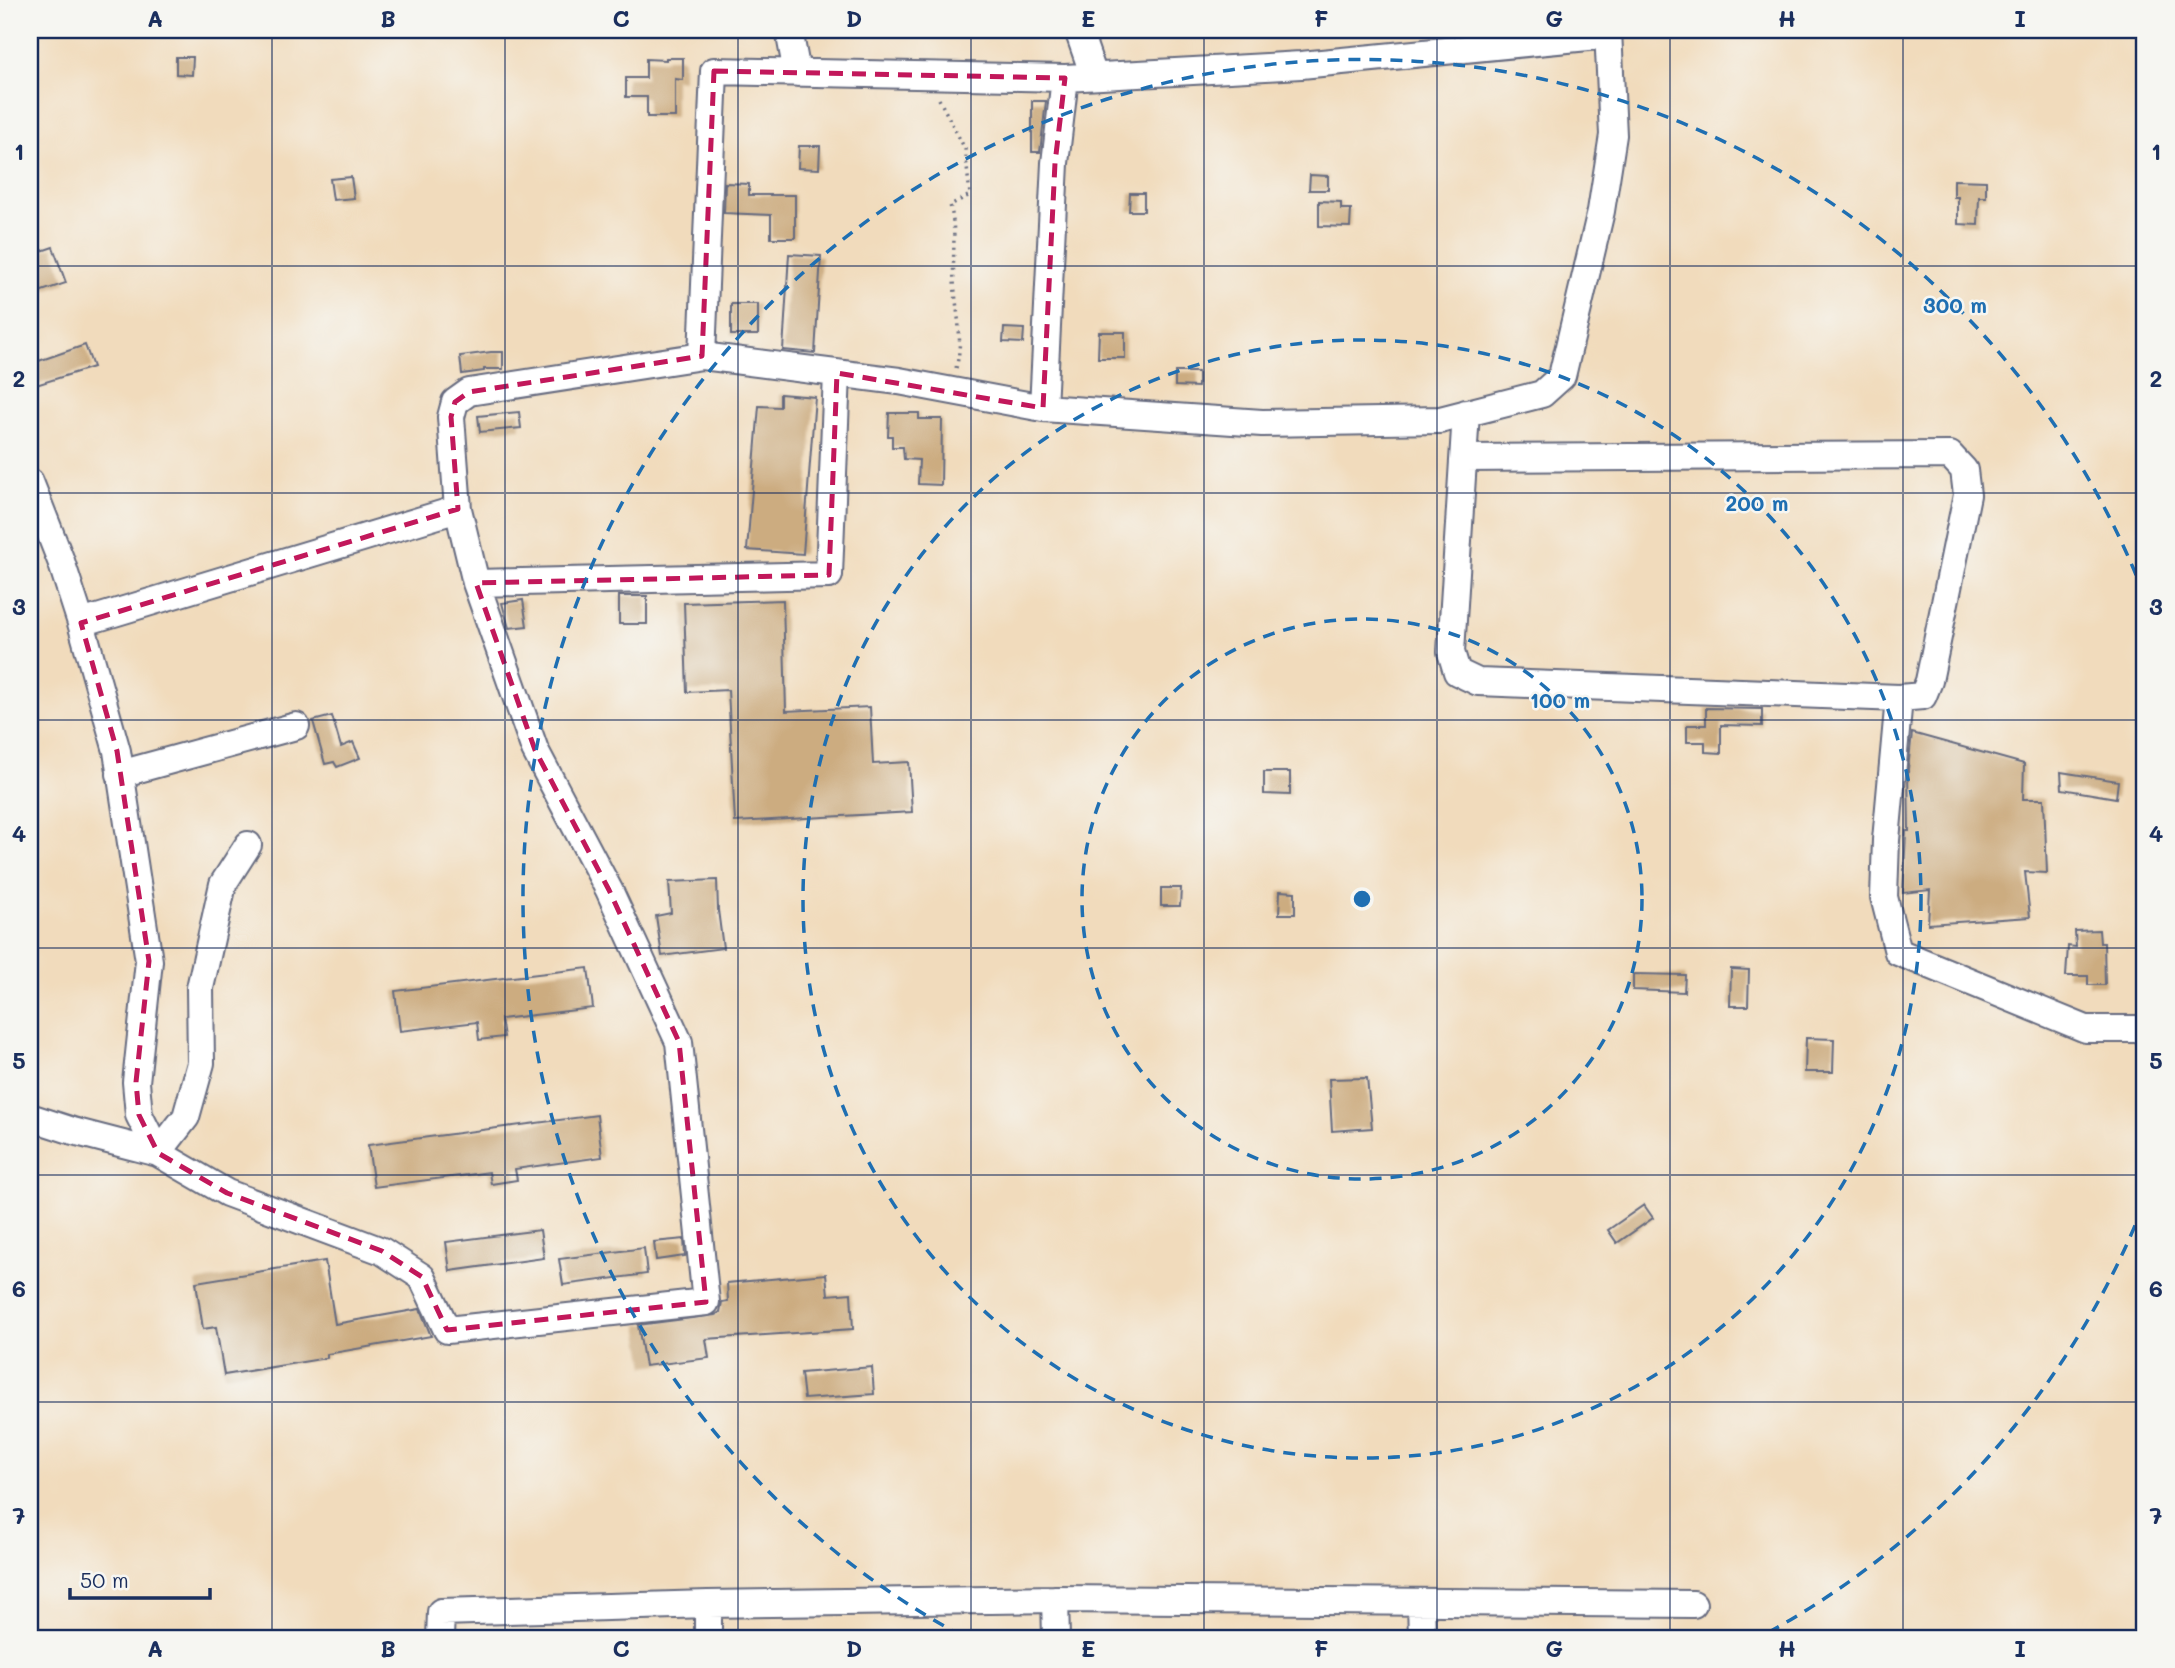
<svg xmlns="http://www.w3.org/2000/svg" width="2175" height="1668" font-family="Mali,sans-serif">
	<rect width="100%" height="100%" fill="#f6f6f2"/>
	<filter id="ink" filterUnits="userSpaceOnUse"><feTurbulence type="fractalNoise" baseFrequency=".0143" numOctaves="2"/><feDisplacementMap in="SourceGraphic" scale="14" xChannelSelector="R" yChannelSelector="G"/><feConvolveMatrix kernelMatrix="1 2 1 2 8 2 1 2 1" color-interpolation-filters="sRGB"/></filter>
	<filter id="wash" filterUnits="userSpaceOnUse"><feTurbulence type="fractalNoise" baseFrequency=".00686" numOctaves="4" result="noise"/><feDisplacementMap in="SourceGraphic" scale="28" xChannelSelector="R" yChannelSelector="G"/><feGaussianBlur stdDeviation="1.57" result="paint"/><feColorMatrix in="noise" values="0 0 0 0 0 0 0 0 0 0 0 0 0 0 0 0 0 1.4 0 .05"/><feComposite in="paint" operator="in"/></filter>
	<g filter="url(#wash)">
		<rect width="100%" height="100%" fill="#f1dbbc"/>
		<g id="blocks">
			<path fill="#ccac80" d="M176 57H193L192 75 176 74Z
				M666 58H683V80L675 79V117H647V97H626V78H646V59L666 60Z
				M1032 101H1046L1040 152H1032Z
				M799 146H820L819 169 798 168Z
				M1310 175 1328 176V190H1309Z
				M351 177 354 198 333 200 330 179Z
				M1954 180 1986 181V197H1979L1978 225 1958 224V197H1954Z
				M725 183 749 184V195H795V238H771V215L724 213Z
				M1130 193H1144V211H1129Z
				M1319 201 1341 202V209H1351L1350 227 1319 226Z
				M53 247 66 283 36 293 30 276V255Z
				M789 254 821 256 815 353 783 350Z
				M731 304H758V335H731Z
				M1004 328 1024 329 1023 343 1003 342Z
				M1099 332H1125V358H1098Z
				M85 345 93 367 30 387V364Z
				M491 352H503V369H484V371L462 374 460 356Z
				M1175 372H1198V387L1175 386Z
				M780 394 815 397 803 554 747 550 759 406 780 407Z
				M519 412 521 428 480 432 478 416Z
				M889 413H919V419H942L941 485 918 484 919 460 904 459 903 447H892V436H888Z
				M619 596H647V624H619Z
				M523 600 527 626 509 628 502 603Z
				M783 600 786 711 870 707 873 764 909 762 912 812 735 822 728 690 687 692 684 603Z
				M1706 708 1762 709V726L1721 725V753L1705 752V742H1687V725H1706Z
				M332 716 341 747 353 742 360 758 337 767 334 762 325 764 313 721Z
				M1912 733 2024 764 2023 799H2044L2047 873 2025 872 2030 917 1928 924 1930 890 1903 893 1906 831H1909L1908 769Z
				M1264 772H1290V795L1264 794Z
				M2061 772 2118 781 2116 798 2062 789Z
				M717 880 718 910 723 948 662 956 656 916 671 913 669 882Z
				M1161 888H1181L1180 906H1161Z
				M1280 891 1295 892V914H1279Z
				M2099 930 2100 943H2104L2105 985H2088V976H2066L2068 946 2076 947 2075 931Z
				M588 968 593 1008 501 1019 504 1037 479 1040 477 1022 400 1031 395 991Z
				M1731 969 1749 970 1748 1006H1730Z
				M1633 974 1685 975 1684 992 1633 990Z
				M1806 1038 1834 1039 1833 1072H1805Z
				M1367 1078 1372 1128 1332 1131 1329 1079Z
				M597 1115 602 1157 515 1169 517 1180 491 1184 489 1172 374 1187 368 1145Z
				M1644 1205 1653 1218 1617 1243 1608 1230Z
				M540 1230 544 1258 450 1271 446 1242Z
				M684 1239 685 1256 656 1260 654 1242Z
				M644 1248 647 1274 563 1285 559 1259Z
				M325 1261 335 1324 420 1309 431 1336 327 1354V1358L224 1375 216 1327 203 1329 196 1282Z
				M826 1274 828 1295 851 1293 853 1329 706 1339 709 1358 645 1366 638 1325 715 1315 720 1312 722 1302 728 1301 727 1283Z
				M872 1367 874 1394 804 1399 801 1373Z"/>
		</g>
	</g>
	<g filter="url(#ink)">
		<use href="#blocks" fill-opacity="0" stroke="#666b7f" stroke-width="2"/>
		<g fill="none" stroke-linecap="round" stroke-linejoin="round">
			<g stroke="#666b7f" stroke-width="30">
				<path id="minor" d="M789 30 797 73
					M1078 30 1094 76
					M1065 78 1301 65 1609 35
					M1043 408 1055 163 1065 78 714 71 702 356 899 381 1043 408 1262 423 1440 420 1542 394 1562 376 1601 211 1613 135 1608 30
					M1466 413 1451 652 1457 672 1478 682 1899 698 1886 840 1884 897 1898 952 2086 1029H2145
					M1464 458 1950 455 1964 470 1967 495 1929 681 1923 696 1899 698
					M30 482 61 561 81 623 458 509
					M476 583 829 575 837 373
					M81 623 117 751 149 961 136 1082 139 1115 158 1153 227 1193 382 1251 422 1277 447 1330 706 1302 679 1042 609 890 535 750 476 583 458 509 451 417 455 402 469 392 702 356
					M120 774 296 726
					M30 1117 73 1131 158 1153 186 1117 201 1063 200 988 223 884 248 845
					M1055 1599 1056 1638
					M1421 1602 1422 1638
					M440 1638 441 1612 708 1604 1055 1599 1693 1604
					M708 1638V1604"/>
			</g>
			<path stroke="#666b7f" stroke-width="3.5" stroke-dasharray="2 5" stroke-linecap="butt" d="M939 99 965 149 970 195 950 205C957 230 952 256 954 281 956 311 964 339 956 368"/>
			<use href="#minor" stroke="#fff" stroke-width="26"/>
		</g>
	</g>
	<path fill="none" stroke="#c2185b" stroke-width="5" stroke-dasharray="14 9" stroke-linejoin="round" d="M714 71 1065 78 1055 163 1043 408 837 373 829 575 476 583 535 750 609 890 679 1042 706 1302 447 1330 422 1277 382 1251 227 1193 158 1153 139 1115 136 1082 149 961 117 751 81 623 458 509 451 417 455 402 469 392 702 356Z"/>
	<path fill="none" stroke="#1b2f5e" stroke-width="2" stroke-opacity="0.55" d="M272 30V1638M505 30V1638M738 30V1638M971 30V1638M1204 30V1638M1437 30V1638M1670 30V1638M1903 30V1638M30 266H2145M30 493H2145M30 720H2145M30 948H2145M30 1175H2145M30 1402H2145"/>
	<g fill="none" stroke="#1f6fb2" stroke-width="3.5" stroke-dasharray="12 9">
		<circle cx="1362" cy="899" r="280"/>
		<circle cx="1362" cy="899" r="559"/>
		<path d="M2143 1206A839 839 0 0 1 1762 1636M962 1636A839 839 0 1 1 2143 592"/>
	</g>
	<circle cx="1362" cy="899" r="10" fill="#1f6fb2" stroke="#f6f6f2" stroke-width="3.5"/>
	<g font-size="21" text-anchor="middle" font-weight="bold" fill="#1f6fb2" stroke="#f6f6f2" stroke-width="5" stroke-linejoin="round" paint-order="stroke">
		<text x="1955" y="313">300 m</text>
		<text x="1757" y="511">200 m</text>
		<text x="1560" y="708">100 m</text>
	</g>
	<rect width="2175" height="1668" fill="none" stroke="#f6f6f2" stroke-width="77"/>
	<path d="M70 1588v10h140v-10" fill="none" stroke="#1b2f5e" stroke-width="3.5"/>
	<text x="80" y="1588" font-size="21" fill="#1b2f5e" stroke="#f6f6f2" stroke-width="5" paint-order="stroke">50 m</text>
	<rect x="38" y="38" width="2098" height="1592" fill="none" stroke="#1b2f5e" stroke-width="2.5"/>
	<g font-size="23" text-anchor="middle" font-weight="bold" fill="#1b2f5e">
		<text x="155" y="27">A</text>
		<text x="388" y="27">B</text>
		<text x="621" y="27">C</text>
		<text x="854" y="27">D</text>
		<text x="1088" y="27">E</text>
		<text x="1321" y="27">F</text>
		<text x="1554" y="27">G</text>
		<text x="1787" y="27">H</text>
		<text x="2020" y="27">I</text>
		<text x="19" y="160">1</text>
		<text x="2156" y="160">1</text>
		<text x="19" y="387">2</text>
		<text x="2156" y="387">2</text>
		<text x="19" y="615">3</text>
		<text x="2156" y="615">3</text>
		<text x="19" y="842">4</text>
		<text x="2156" y="842">4</text>
		<text x="19" y="1069">5</text>
		<text x="2156" y="1069">5</text>
		<text x="19" y="1297">6</text>
		<text x="2156" y="1297">6</text>
		<text x="19" y="1524">7</text>
		<text x="2156" y="1524">7</text>
		<text x="155" y="1657">A</text>
		<text x="388" y="1657">B</text>
		<text x="621" y="1657">C</text>
		<text x="854" y="1657">D</text>
		<text x="1088" y="1657">E</text>
		<text x="1321" y="1657">F</text>
		<text x="1554" y="1657">G</text>
		<text x="1787" y="1657">H</text>
		<text x="2020" y="1657">I</text>
	</g>
</svg>
